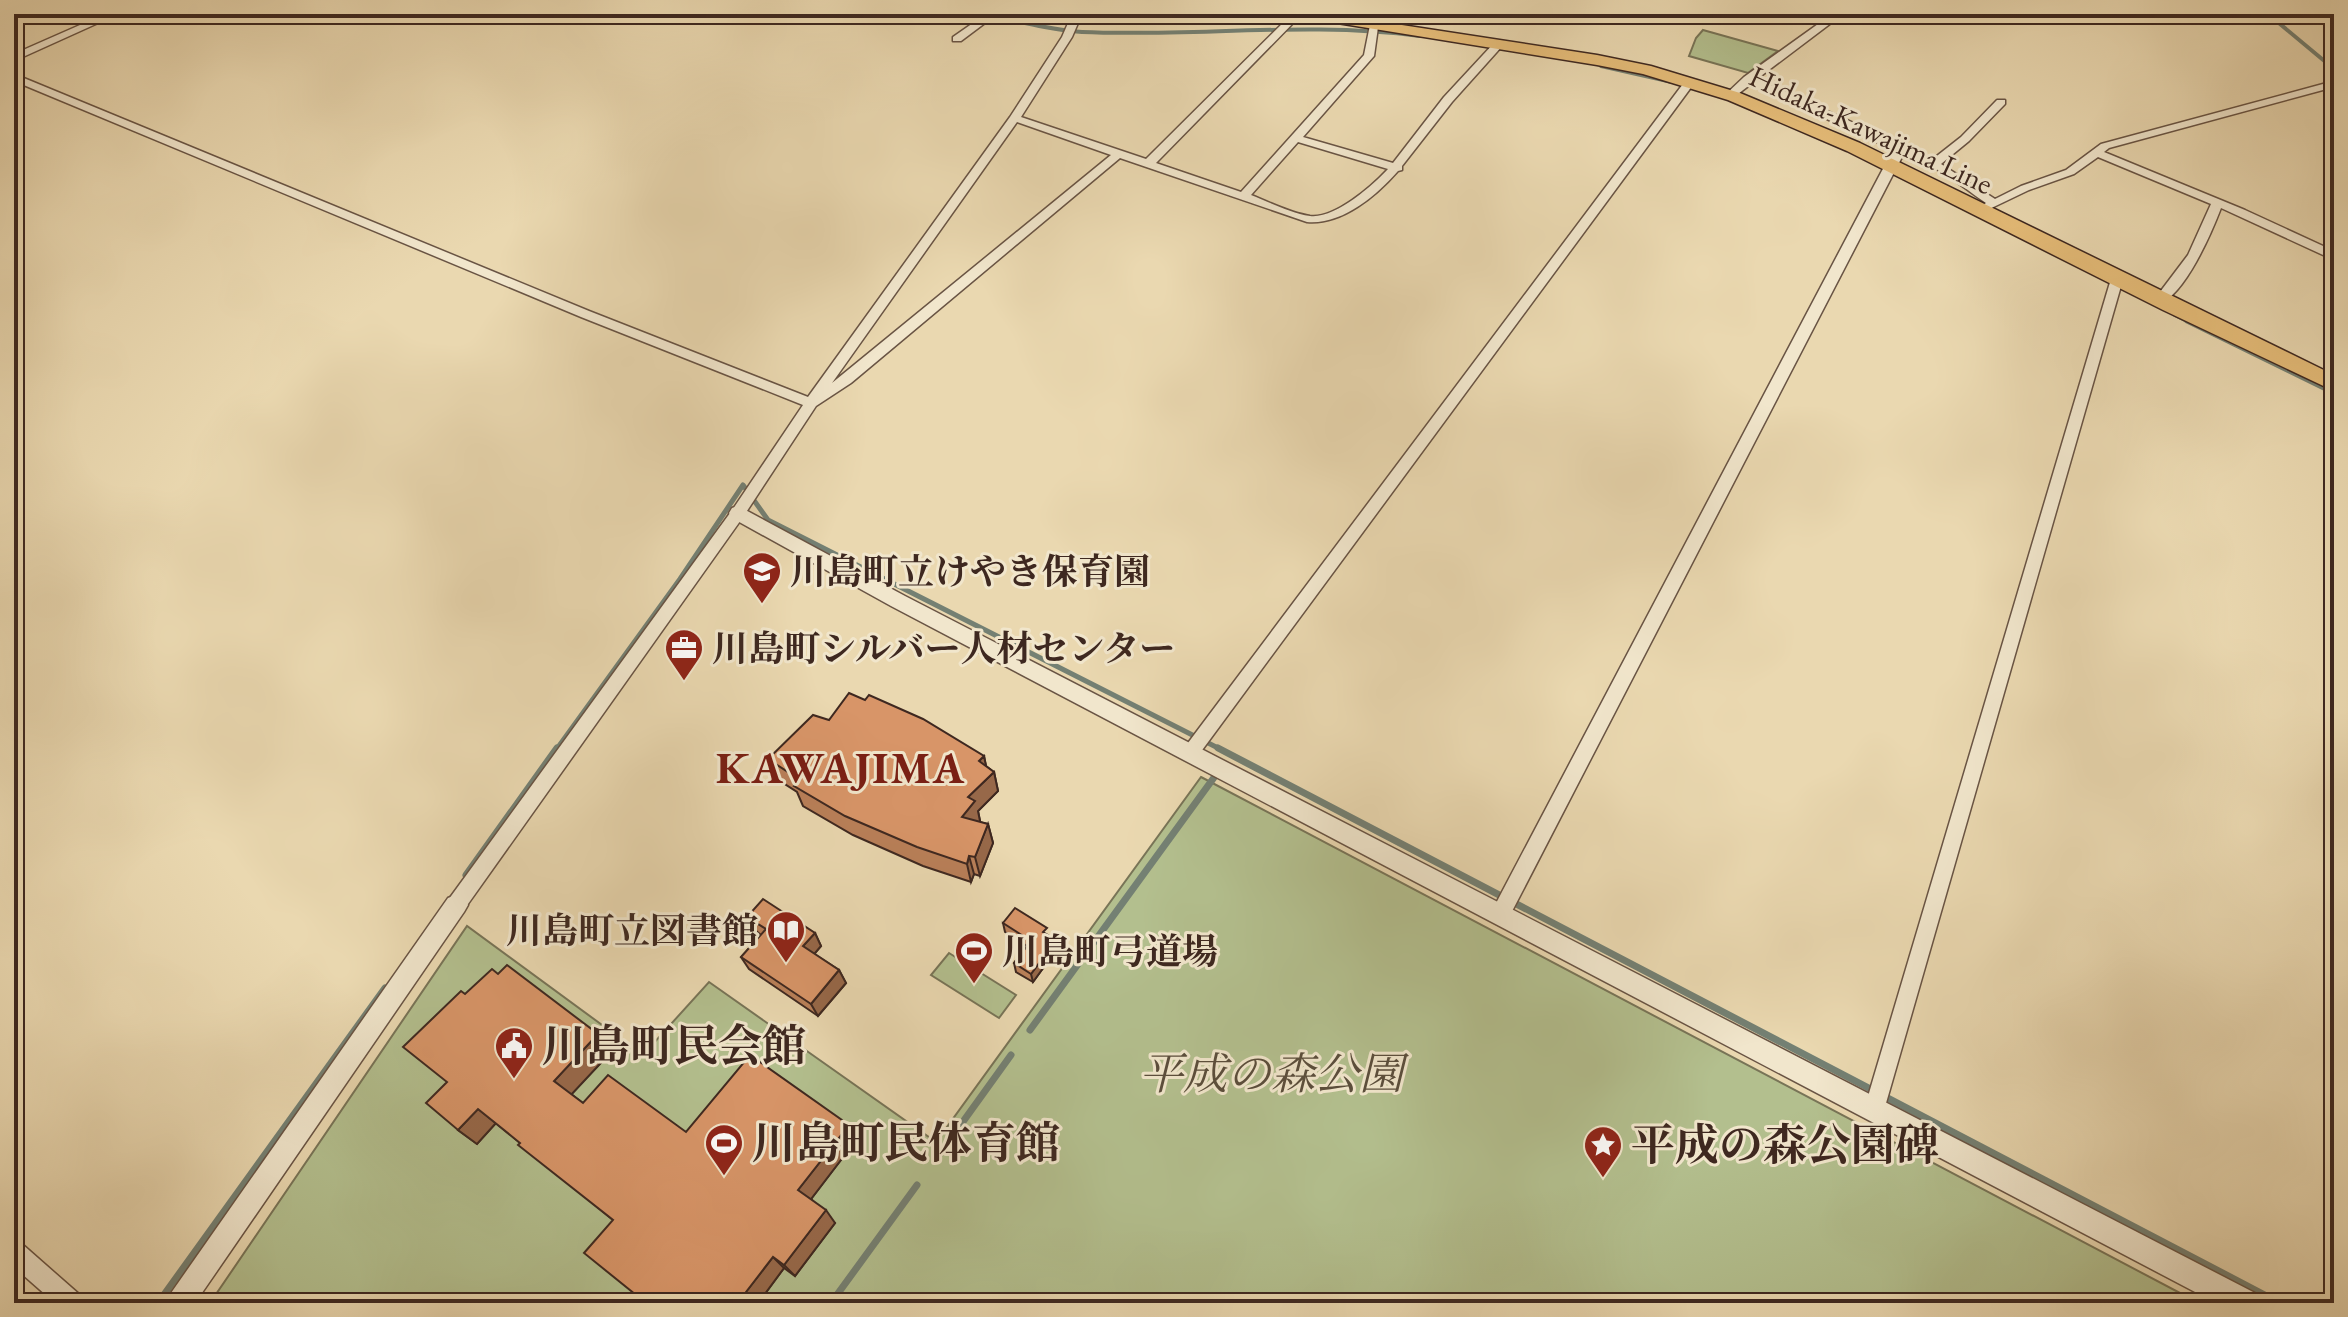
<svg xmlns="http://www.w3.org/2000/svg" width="2348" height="1317" font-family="'EB Garamond','Noto Serif JP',serif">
	<rect width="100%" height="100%" fill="#ead8b0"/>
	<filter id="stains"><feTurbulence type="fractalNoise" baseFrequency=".0025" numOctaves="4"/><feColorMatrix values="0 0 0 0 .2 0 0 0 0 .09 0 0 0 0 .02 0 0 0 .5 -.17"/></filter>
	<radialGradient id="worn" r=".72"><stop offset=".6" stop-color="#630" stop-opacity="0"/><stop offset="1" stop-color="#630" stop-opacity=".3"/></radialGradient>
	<path fill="#b3bf8e" stroke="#787457" stroke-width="2" d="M1703 30 1778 51 1748 73 1689 56 1696 38Z
		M1201 777 2199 1303H210L467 926 643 1055 709 982 936 1142Z
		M949 953 1016 995 999 1018 931 975Z"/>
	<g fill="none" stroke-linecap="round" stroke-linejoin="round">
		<path stroke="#748073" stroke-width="4" d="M168 14H198
			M986 14C1018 21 1050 30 1082 32 1195 37 1308 21 1420 36
			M2268 14 2334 69
			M1601 66 1672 82
			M2175 315 2191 323"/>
		<path stroke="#748073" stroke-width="5" d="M2187 321 2334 393
			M556 750 680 579 743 485 768 520 1222 750"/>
		<path stroke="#748073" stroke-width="7" d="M1218 748 2280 1303
			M466 875 557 748
			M1030 1030 1218 772
			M939 1155 1011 1055
			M158 1303 385 988
			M831 1303 917 1185"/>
		<g stroke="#695444" stroke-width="3">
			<path id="minor" d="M105 14H118L14 61V54Z
				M986 14H997L961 41H953V37Z
				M1072 14H1082L1072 37 1021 117 1146 159 1292 14H1302L1156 163 1241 192 1364 55 1370 25 1378 27 1374 56 1303 137 1393 163 1444 97 1495 42 1504 44 1452 102 1402 166V170L1398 171C1376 196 1342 225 1307 222L1120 158 851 383 816 406 743 517 463 911 456 913 449 911 447 905 449 899 733 509 803 405 581 317 14 81V74L589 311 808 397 1010 117 1062 37ZM1017 122 1111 155 832 383ZM1298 142 1388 169C1372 186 1335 219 1310 216 1290 213 1269 202 1251 195Z
				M1832 14H1843L1757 79 1933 159 1961 137 1997 100H2005V104L1969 141 1941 164 1995 199 2021 186 2066 170 2101 144 2334 81V87L2109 148 2104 152 2245 210 2334 251V260L2221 208C2211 234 2186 292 2160 304L2154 300 2188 255 2211 204 2098 157 2074 174 2029 190 1981 213 1975 210 1986 203C1968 191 1922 154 1902 157L1507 921 1500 923 1493 921 1491 915 1493 909 1885 165 1894 153 1898 152 1751 84 1734 97 1725 95 1744 77Z
				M2304 14H2317L2334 22V29Z
				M1686 80 1695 82 1197 757 1191 759 1185 757 1183 752 1185 747Z
				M2117 275 2123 279 1884 1110 1881 1117 1874 1120 1867 1117 1864 1110 2111 279Z
				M14 1241 22 1244 80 1295 83 1303H55L14 1267Z"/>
		</g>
		<g stroke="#695444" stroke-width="3">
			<path id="tertiary" d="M738 506 905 596 2255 1293 2259 1303H2216L891 606 732 518 729 513 732 508Z
				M456 895 464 898 468 905 464 912 195 1303H164L448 898Z"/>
		</g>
		<g stroke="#3e2820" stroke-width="3">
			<path id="primary" d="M1298 14H1330L1597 55 1651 66 1740 93 1860 143 2334 375V391L2163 310 1847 151 1728 100 1643 74 1597 65 1300 17Z"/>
		</g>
		<use href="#minor" fill="#f1e6cc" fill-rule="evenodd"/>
		<use href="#tertiary" fill="#f1e6cc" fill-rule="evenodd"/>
		<use href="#primary" fill="#e5bc78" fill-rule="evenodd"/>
	</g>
	<path fill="#ba8059" stroke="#3e2820" stroke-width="2" d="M829 720 984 756 986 766 994 772 998 791 978 811 980 821 979 822 988 824 993 843 980 876 974 874 971 882 923 866 853 835 803 806 797 792 777 779 768 759Z
		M747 917 815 933 821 946 814 954 839 970 846 983 818 1016 749 969 741 957 761 935 755 930Z
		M1003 923 1048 935 1057 949 1033 982 1016 972 1014 963 1027 946 1005 932Z
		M465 994 613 1050 571 1094 583 1103 686 1132 849 1125 857 1139 811 1199 835 1223 795 1276 784 1268 759 1302 613 1220 496 1123 477 1144 458 1130 447 1082Z"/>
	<path fill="#976849" stroke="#3e2820" stroke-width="2" d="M984 756 988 776 979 761Z
		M994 772 998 791 978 811 980 821 967 836 962 817 968 797Z
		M988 824 993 843 980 876 975 857Z
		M969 856 974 874 971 882 967 864Z
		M815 933 821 946 810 959 803 946Z
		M1056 940 1057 949 1033 982 1031 974Z
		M839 970 846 983 818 1016 811 1004Z
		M598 1034 613 1050 570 1096 554 1081Z
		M478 1109 496 1123 477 1144 458 1130Z
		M849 1125 857 1139 808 1203 798 1190Z
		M826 1210 835 1223 795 1276 784 1265Z
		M773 1257 784 1268 759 1302 760 1303H755L746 1292Z"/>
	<path fill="#d89568" stroke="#3e2820" stroke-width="2" d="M849 693 865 700 869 695 923 719 984 756 979 761 994 772 968 797 975 801 962 817 988 824 975 857 969 856 967 864 917 847 845 816 794 786 800 780 768 759 813 715 829 720Z
		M763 899 815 933 803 946 839 970 811 1004 741 957 766 929 747 917Z
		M1015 908 1047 928 1043 932 1056 940 1031 974 1014 963 1031 941 1003 923Z
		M507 965 598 1034 554 1081 583 1103 608 1075 686 1132 750 1055 849 1125 798 1190 826 1210 784 1265 773 1257 746 1292 757 1301 755 1303H646L584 1253 613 1220 518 1145 520 1143 478 1109 458 1130 426 1103 447 1082 403 1047 461 991 465 994 492 969 498 974Z"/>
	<defs>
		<g id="school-pin" transform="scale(2)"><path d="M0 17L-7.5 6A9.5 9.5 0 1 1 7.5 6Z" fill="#8f2418" stroke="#f1e6cc"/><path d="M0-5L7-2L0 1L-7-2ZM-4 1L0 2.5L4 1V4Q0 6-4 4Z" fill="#fff"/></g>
		<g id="office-pin" transform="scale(2)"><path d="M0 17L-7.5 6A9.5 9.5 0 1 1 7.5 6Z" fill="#8f2418" stroke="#f1e6cc"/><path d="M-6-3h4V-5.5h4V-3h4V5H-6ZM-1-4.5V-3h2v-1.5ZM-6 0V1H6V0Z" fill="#fff"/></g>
		<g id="library-pin" transform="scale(2)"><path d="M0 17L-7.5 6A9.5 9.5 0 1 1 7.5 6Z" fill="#8f2418" stroke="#f1e6cc"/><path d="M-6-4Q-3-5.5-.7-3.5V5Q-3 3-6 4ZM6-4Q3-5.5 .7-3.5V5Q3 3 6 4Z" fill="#fff"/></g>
		<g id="stadium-pin" transform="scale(2)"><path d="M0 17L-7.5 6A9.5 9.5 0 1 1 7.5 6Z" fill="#8f2418" stroke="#f1e6cc"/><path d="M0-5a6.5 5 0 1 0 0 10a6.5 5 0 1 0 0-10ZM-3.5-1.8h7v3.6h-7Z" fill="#fff"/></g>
		<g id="civic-pin" transform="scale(2)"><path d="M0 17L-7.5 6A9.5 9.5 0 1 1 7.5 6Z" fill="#8f2418" stroke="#f1e6cc"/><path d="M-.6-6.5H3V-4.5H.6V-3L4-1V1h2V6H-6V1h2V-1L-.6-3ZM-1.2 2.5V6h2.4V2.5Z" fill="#fff"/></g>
		<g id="sight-pin" transform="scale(2)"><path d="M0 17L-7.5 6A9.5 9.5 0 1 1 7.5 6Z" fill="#8f2418" stroke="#f1e6cc"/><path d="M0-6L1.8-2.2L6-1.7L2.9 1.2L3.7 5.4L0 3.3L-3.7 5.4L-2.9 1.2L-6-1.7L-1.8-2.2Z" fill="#fff"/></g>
	</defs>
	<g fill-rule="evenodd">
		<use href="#school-pin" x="762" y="571"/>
		<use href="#office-pin" x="684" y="648"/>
		<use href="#library-pin" x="786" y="930"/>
		<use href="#stadium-pin" x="974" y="951"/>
		<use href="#civic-pin" x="514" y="1046"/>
		<use href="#stadium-pin" x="724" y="1143"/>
		<use href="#sight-pin" x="1603" y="1145"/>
	</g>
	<g text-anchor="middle" stroke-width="6" stroke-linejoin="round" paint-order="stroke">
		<g font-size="30" fill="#3e2820" stroke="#f1e6cc">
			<text transform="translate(1871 130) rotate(25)" y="10">Hidaka-Kawajima Line</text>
		</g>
		<g font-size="36" font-weight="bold" fill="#3e2820" stroke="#f1e6cc" text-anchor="start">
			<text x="790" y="584">川島町立けやき保育園</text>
			<text x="712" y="661">川島町シルバー人材センター</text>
			<text x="758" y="943" text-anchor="end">川島町立図書館</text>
			<text x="1002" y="964">川島町弓道場</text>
		</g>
		<g font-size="44" font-weight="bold" letter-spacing="2" fill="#7a1f14" stroke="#f1e6cc">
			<text x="841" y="783">KAWAJIMA</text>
		</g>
		<g font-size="44" font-weight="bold" fill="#3e2820" stroke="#f1e6cc" text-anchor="start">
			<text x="542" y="1061">川島町民会館</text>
			<text x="752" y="1158">川島町民体育館</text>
			<text x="1631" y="1160">平成の森公園碑</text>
		</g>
		<g font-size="44" font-style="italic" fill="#5b4e3c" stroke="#f1e6cc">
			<text x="1271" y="1089">平成の森公園</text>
		</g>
	</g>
	<rect width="2348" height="1317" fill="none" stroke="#ead8b0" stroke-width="48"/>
	<rect x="16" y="16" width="2316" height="1285" fill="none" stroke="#3e2820" stroke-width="4"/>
	<rect x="24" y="24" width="2300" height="1269" fill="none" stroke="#3e2820" stroke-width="2"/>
	<rect width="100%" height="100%" filter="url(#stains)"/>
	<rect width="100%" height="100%" fill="url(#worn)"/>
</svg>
